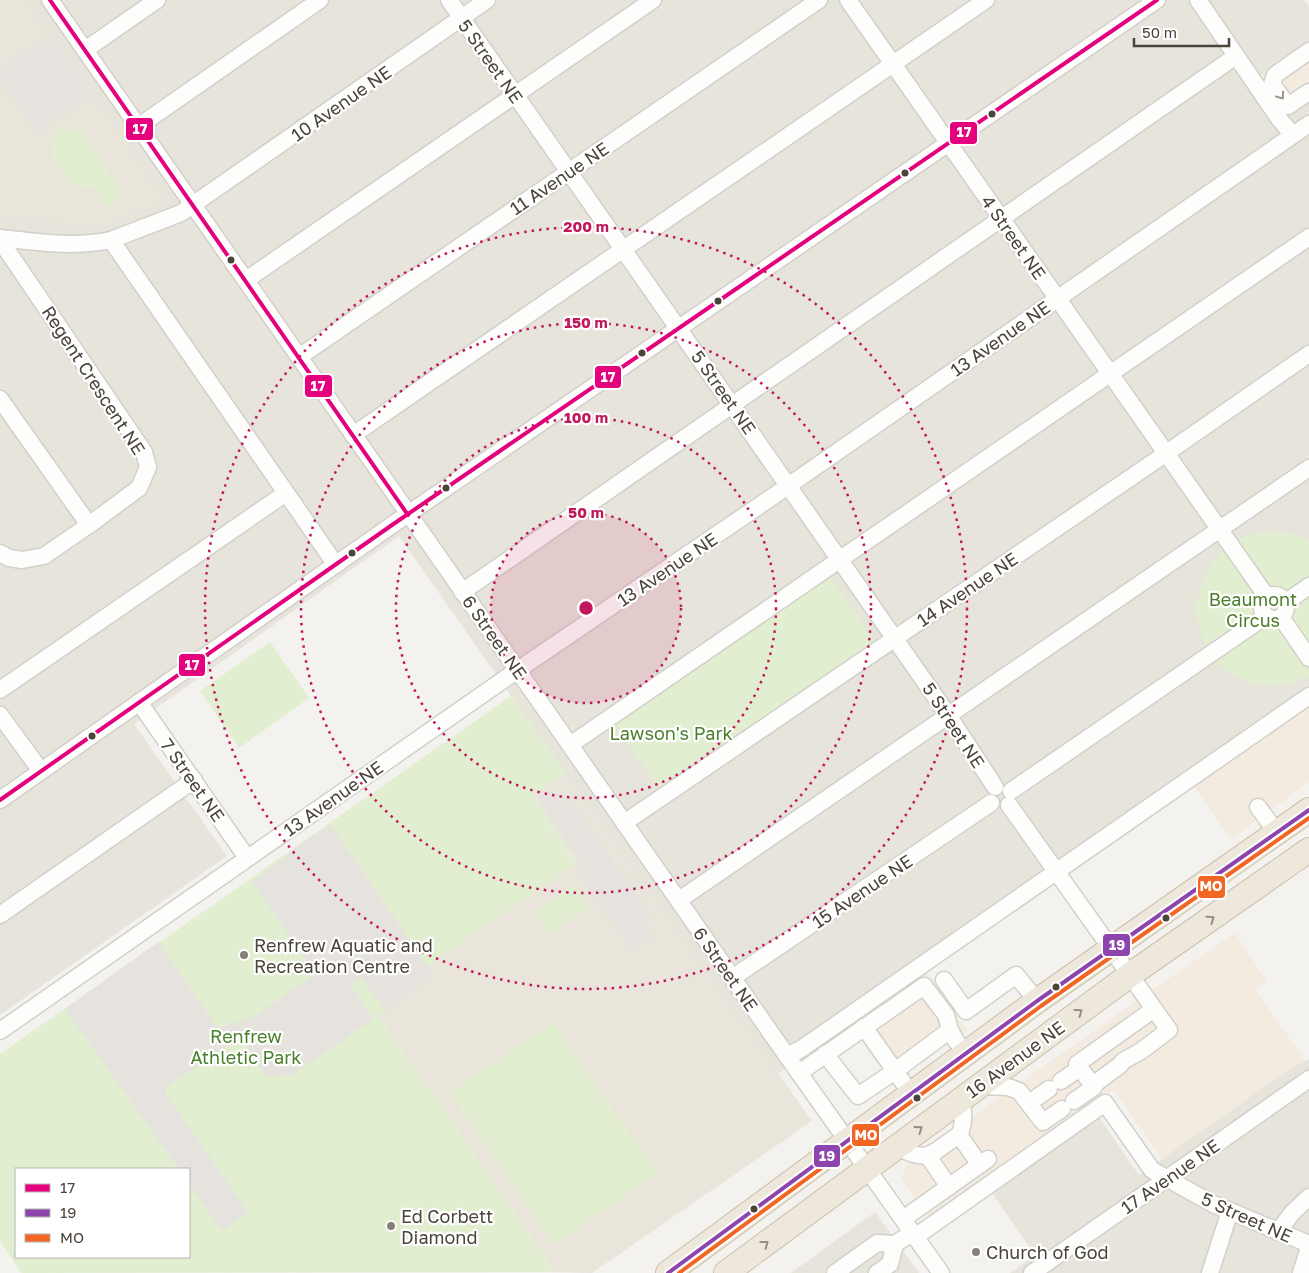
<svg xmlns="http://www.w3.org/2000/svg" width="1309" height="1273" viewBox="0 0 1309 1273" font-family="'Golos Text',sans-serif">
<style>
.residential{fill:#e7e4dc}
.commercial{fill:#f3ebdf}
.education{fill:#eae5da}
.green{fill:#e1eecf;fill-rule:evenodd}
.parking{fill:#e6e3df}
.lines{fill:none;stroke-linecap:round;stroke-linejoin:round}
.minor-casing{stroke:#d2d0cb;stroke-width:19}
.highway-casing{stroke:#ccbfa9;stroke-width:26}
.minor{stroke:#fdfdfc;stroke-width:16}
.highway{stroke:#ede8db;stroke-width:24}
.bus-1-casing{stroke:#fff;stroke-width:8}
.bus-2-casing{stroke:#fff;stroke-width:8}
.bus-3-casing{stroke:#fff;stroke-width:8}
.bus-1{stroke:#e5007d;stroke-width:4}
.bus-2{stroke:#8e44ad;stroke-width:4}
.bus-3{stroke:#f26522;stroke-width:4}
.oneway{stroke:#9b9791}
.oneway2{stroke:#948e82}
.ring{fill:none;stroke:#c2185b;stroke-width:2.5;stroke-dasharray:2.5 5}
.bus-dot{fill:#4b4439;stroke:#fff;stroke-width:2}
.poi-dot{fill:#868178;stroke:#fff;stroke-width:2}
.labels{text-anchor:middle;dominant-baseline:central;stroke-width:4.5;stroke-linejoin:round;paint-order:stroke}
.street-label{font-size:18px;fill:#4b4439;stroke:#fff}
.park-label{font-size:18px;fill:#4a7f2a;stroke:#fff}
.poi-label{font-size:18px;fill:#4b4439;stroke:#fff;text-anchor:start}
.centre{fill:#c2185b;stroke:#fff;stroke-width:2.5}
.ring-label{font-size:15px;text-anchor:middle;font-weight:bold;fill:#c2185b;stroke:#fff;stroke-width:4.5;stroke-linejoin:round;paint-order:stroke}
.line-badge{stroke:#fff;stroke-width:2}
.badge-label{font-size:14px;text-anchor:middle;font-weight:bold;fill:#fff}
</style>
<rect width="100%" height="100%" fill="#f4f2ee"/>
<g class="residential">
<path d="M0,0H1304L1309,6V43L1257,78L1309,99V703L778,1074L565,773L399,536L134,724L227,856L0,1015Z"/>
<path d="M1309,1059V1273H1010L1035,1255L989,1189L1097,1114L1139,1175L1295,1065Z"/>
<path d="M875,1212L919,1273H791Z"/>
</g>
<g class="commercial">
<path d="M1309,43V99L1285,116L1256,78Z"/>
<path d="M1309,703V782L1231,839L1192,783Z"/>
<path d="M1235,933L1267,982L1255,989L1305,1060L1295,1065L1162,1159L1114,1090L930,1219L901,1178L908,1162L1152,990Z"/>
<path d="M926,970L967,1031L903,1075L861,1015Z"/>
</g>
<g class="education">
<path d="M0,0H26L166,200L103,227L0,217Z"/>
<path d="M565,773L812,1121L592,1273L556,1272L378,1016L433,975L427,966L560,875L576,862L531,794Z"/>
</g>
<g class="green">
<path d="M57,127L82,131L124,195L107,206L95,189L75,186L51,155Z"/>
<path d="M1265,532L1290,533L1309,541V677C1298,683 1285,685 1272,685C1191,686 1169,578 1240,539C1247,535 1257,534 1265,532Z"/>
<path d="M830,576L875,641L874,642L660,789L614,724Z"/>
<path d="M270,642L309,698L239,748L200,691Z"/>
<path d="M511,696L565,773L532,795L576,863L560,875L427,966L434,975L378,1016L556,1272L21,1273L0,1240V1054ZM16,1169H189V1257H16Z"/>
<path d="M573,885L589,906L550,934L534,913Z"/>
<path d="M553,1022L657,1174L553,1245L450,1093Z"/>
</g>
<g class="parking">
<path d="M51,36L93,95L37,132L0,80V70Z"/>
<path d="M551,790L560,803L568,797L651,916L643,922L652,935L632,949L576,870L583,864L538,798Z"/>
<path d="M330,824L434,975L385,1011L361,977L350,984L373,1019L292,1075L266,1077L244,1043L223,1048L166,1088L165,1093L248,1212L222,1231L189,1184V1169H179L65,1009L158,942L218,1028L253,1017L316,974L252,881L287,857L286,855Z"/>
</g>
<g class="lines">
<defs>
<g id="minor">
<path d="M50,0L787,1056L941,1273"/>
<path d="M449,0L948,715L995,787"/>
<path d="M848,0L1267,597"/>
<path d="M1198,0L1280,120L1293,135"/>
<path d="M85,50L157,0"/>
<path d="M1309,51L1275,75L1272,84L1288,106L1309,92"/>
<path d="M139,126L320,0"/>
<path d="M0,238C37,242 74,248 111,240L181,213L487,0"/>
<path d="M0,240L144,452L148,467L139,488L89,525L44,556L22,560L9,558L0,553"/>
<path d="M111,240L336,565"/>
<path d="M246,280L653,0"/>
<path d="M299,357L819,0"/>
<path d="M0,399L89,525"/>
<path d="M353,435L986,0"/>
<path d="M462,592L1236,56"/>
<circle cx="1274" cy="607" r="12"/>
<path d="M1285,603L1309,586"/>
<path d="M1281,617L1309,658"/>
<path d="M0,690L286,493"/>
<path d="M139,702L247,858"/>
<path d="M0,715L41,771"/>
<path d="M570,745L1309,237"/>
<path d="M1011,791L1266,616"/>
<path d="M0,800L392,525L1157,0"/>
<path d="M1009,805L1169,1030L1141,1051L1123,1061L1120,1065L1093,1085"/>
<path d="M1258,807L1277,833"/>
<path d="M624,823L1155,461L1309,354"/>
<path d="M679,900L1309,468"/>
<path d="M0,915L194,780"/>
<path d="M732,978L991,803"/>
<path d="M944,980L966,1011L1016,975L1037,1001"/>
<path d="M0,1031L506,678L775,495L1309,124"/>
<path d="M825,1054L858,1096L895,1071L864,1027"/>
<path d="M787,1056L801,1049L1309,696"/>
<path d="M799,1073L924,986L946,1015L950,1030"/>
<path d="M1061,1081L1080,1068"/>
<path d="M978,1086L1008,1087L1019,1091L1043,1122L1062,1109"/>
<path d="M912,1095L895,1071L950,1030L956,1041L966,1053"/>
<path d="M1074,1101L1094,1087L1077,1064L1154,1009"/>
<path d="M1029,1103L1049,1089"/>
<path d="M959,1135L980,1165"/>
<path d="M896,1147C932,1164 929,1154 959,1135C965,1125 963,1109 962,1098"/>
<path d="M928,1156L949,1187"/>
<path d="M903,1219L988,1159"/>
<path d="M1278,1232L1292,1213L1309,1197"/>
<path d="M915,1237L1105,1103L1152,1170L1213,1204L1309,1244"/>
<path d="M835,1273L877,1243L895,1244L912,1233"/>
<path d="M877,1273L890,1264L895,1244"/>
<path d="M1032,1273L1309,1079"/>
<path d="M1210,1273L1230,1211"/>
<path d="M1301,1273L1309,1248"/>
</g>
<g id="highway">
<path d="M668,1273L1037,1001L1309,810"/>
<path d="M726,1273L1130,975L1309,850"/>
</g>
</defs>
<use href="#minor" class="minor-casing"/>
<use href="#highway" class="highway-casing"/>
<use href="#minor" class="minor"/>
<use href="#highway" class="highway"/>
<defs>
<g id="bus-1">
<path d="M50,0L408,515"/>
<path d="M0,800L392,525L1157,0"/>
</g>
<path id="bus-2" d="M668,1273L1037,1001L1309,810"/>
<path id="bus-3" d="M679,1273L1041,1006L1309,818"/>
</defs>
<use href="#bus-1" class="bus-1-casing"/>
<use href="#bus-2" class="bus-2-casing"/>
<use href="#bus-3" class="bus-3-casing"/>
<use href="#bus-1" class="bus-1"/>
<use href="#bus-2" class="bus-2"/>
<use href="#bus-3" class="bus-3"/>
</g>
<defs><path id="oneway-chevron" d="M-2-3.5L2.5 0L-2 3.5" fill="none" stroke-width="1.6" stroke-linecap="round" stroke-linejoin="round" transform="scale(1.25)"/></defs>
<use class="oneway" href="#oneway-chevron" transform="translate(1281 96) rotate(54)"/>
<g class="oneway2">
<use href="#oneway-chevron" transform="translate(1211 919) rotate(-35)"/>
<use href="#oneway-chevron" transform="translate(1079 1012) rotate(-36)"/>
<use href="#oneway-chevron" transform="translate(919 1129) rotate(-36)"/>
<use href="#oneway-chevron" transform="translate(765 1244) rotate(-37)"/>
</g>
<circle cx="586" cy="608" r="95" fill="#c2185b" fill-opacity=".12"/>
<g class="ring">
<circle cx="586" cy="608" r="95"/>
<circle cx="586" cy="608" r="190"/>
<circle cx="586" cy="608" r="285"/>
<circle cx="586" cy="608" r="381"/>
</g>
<g class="bus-dot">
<circle cx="992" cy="114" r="4.5"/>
<circle cx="905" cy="173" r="4.5"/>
<circle cx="231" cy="260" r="4.5"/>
<circle cx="718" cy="301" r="4.5"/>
<circle cx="642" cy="353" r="4.5"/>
<circle cx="446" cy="488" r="4.5"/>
<circle cx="352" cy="553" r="4.5"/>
<circle cx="92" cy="736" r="4.5"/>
<circle cx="1166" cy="918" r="4.5"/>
<circle cx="1056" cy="987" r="4.5"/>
<circle cx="917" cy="1098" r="4.5"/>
<circle cx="754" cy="1209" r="4.5"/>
</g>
<g class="poi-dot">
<circle cx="244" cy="955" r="5"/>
<circle cx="391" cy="1226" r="5"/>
<circle cx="976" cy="1252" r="5"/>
</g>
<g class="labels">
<g class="street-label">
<text transform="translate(491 61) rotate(55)">5 Street NE</text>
<text transform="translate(341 103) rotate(-35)">10 Avenue NE</text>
<text transform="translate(559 178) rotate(-34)">11 Avenue NE</text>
<text transform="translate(1014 237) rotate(55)">4 Street NE</text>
<text transform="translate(1000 338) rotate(-35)">13 Avenue NE</text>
<text transform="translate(94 380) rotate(57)">Regent Crescent NE</text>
<text transform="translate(724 392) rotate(55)">5 Street NE</text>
<text transform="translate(667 569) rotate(-34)">13 Avenue NE</text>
<text transform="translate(967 589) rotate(-34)">14 Avenue NE</text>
<text transform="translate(495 637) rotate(55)">6 Street NE</text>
<text transform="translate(954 725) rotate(57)">5 Street NE</text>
<text transform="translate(193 780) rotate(55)">7 Street NE</text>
<text transform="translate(333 798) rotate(-35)">13 Avenue NE</text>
<text transform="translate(862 891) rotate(-34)">15 Avenue NE</text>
<text transform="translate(726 969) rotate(55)">6 Street NE</text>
<text transform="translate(1015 1059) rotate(-36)">16 Avenue NE</text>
<text transform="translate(1170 1176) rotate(-35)">17 Avenue NE</text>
<text transform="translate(1247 1217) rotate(24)">5 Street NE</text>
</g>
<g class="park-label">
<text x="1253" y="599">Beaumont<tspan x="1253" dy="21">Circus</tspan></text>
<text x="671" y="733">Lawson's Park</text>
<text x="246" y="1036">Renfrew<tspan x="246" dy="21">Athletic Park</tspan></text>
</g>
<g class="poi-label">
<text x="254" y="945">Renfrew Aquatic and<tspan x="254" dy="21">Recreation Centre</tspan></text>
<text x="401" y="1216">Ed Corbett<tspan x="401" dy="21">Diamond</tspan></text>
<text x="986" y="1252">Church of God</text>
</g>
</g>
<circle cx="586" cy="608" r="8" class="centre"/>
<g class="ring-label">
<text x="586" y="232">200 m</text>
<text x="586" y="328">150 m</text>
<text x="586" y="423">100 m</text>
<text x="586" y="518">50 m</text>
</g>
<g class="line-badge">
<rect x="125" y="117" width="29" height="24" rx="5" fill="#e5007d"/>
<rect x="949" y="121" width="29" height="24" rx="5" fill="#e5007d"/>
<rect x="594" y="365" width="28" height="24" rx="5" fill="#e5007d"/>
<rect x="304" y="374" width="29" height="24" rx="5" fill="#e5007d"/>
<rect x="178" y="653" width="28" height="24" rx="5" fill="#e5007d"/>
<rect x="1197" y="875" width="29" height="24" rx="5" fill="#f26522"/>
<rect x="1102" y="933" width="29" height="24" rx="5" fill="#8e44ad"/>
<rect x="851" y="1123" width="29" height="24" rx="5" fill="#f26522"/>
<rect x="813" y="1144" width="28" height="24" rx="5" fill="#8e44ad"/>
</g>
<g class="badge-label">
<text x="140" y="134">17</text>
<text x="964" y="137">17</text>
<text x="608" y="382">17</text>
<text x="318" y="391">17</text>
<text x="192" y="670">17</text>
<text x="1211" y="891">MO</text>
<text x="1117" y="950">19</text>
<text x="866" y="1140">MO</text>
<text x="827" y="1161">19</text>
</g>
<rect x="15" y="1168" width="175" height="90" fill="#ffffff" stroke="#b7b4b0"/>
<rect x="25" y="1184" width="25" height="8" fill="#e5007d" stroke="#b7b4b0"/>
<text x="60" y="1193" font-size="15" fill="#4b4439">17</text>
<rect x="25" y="1209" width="25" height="8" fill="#8e44ad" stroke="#b7b4b0"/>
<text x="60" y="1218" font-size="15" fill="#4b4439">19</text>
<rect x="25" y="1234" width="25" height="8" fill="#f26522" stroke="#b7b4b0"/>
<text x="60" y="1243" font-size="15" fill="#4b4439">MO</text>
<path d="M1134 38v8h95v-8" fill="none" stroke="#4b4439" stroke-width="2.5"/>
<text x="1142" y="38" font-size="15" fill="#4b4439" stroke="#ffffff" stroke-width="4" paint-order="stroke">50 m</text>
</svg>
